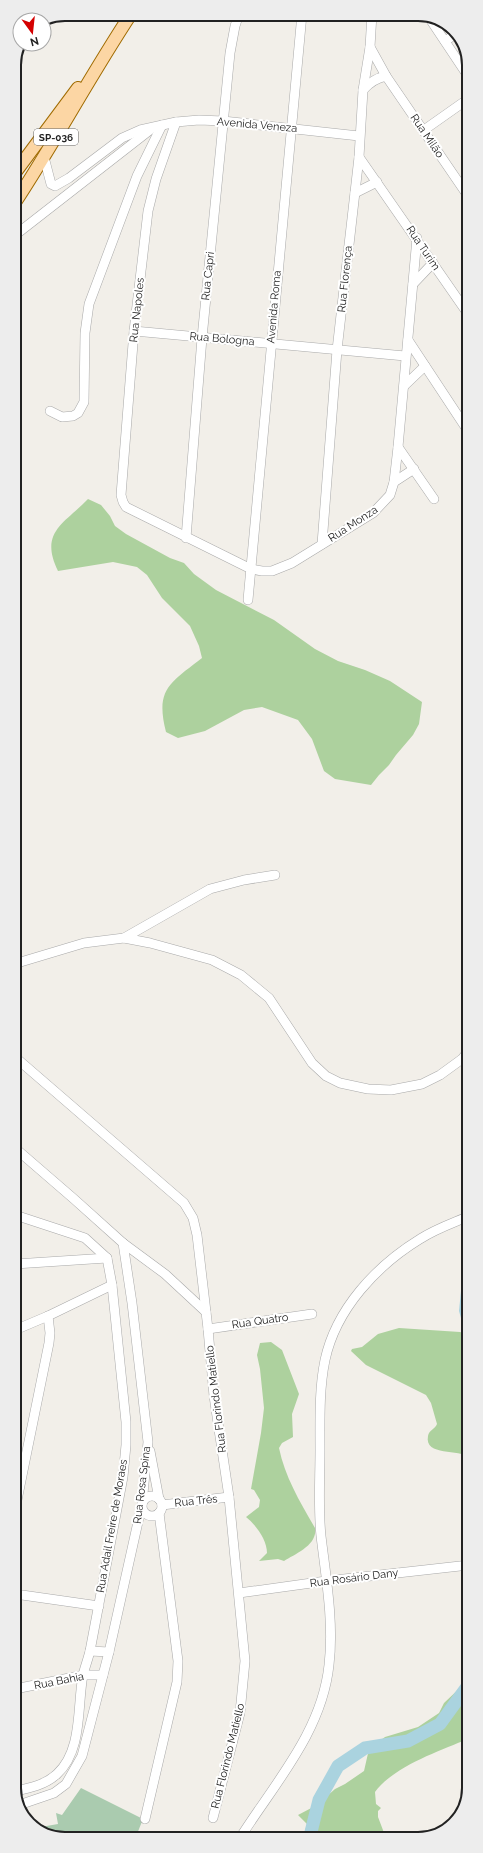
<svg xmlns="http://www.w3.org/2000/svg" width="483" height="1853" viewBox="0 0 483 1853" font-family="Raleway,sans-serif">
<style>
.forest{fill:#add19e}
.cemetery{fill:#aacbaf}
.water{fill:#aad3df}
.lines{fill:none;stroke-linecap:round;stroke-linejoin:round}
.river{stroke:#aad3df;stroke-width:13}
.minor-casing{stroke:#a9a9a9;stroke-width:10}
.major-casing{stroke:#a06b00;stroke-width:14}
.minor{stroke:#fff;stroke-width:9}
.major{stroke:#fcd6a4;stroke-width:12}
.labels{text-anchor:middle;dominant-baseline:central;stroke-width:4;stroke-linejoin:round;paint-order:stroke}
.shield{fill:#fff;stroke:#646464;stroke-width:1}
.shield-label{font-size:10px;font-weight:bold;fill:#222}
.street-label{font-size:11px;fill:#222;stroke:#fff}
.rim{fill:none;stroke:#222;stroke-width:2}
</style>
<rect width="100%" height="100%" fill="#f2efe9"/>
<g class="forest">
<path d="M88,499L101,505L110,516L115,526L126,534L170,558L184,563L194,574L216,590L274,620L315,649L338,661L365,670L390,681L422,702L419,724L413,735L396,755L389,765L379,775L371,785L335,779L324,771L312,739L298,720L262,707L244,710L205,731L178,738L166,732C155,689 170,683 202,658L199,646L190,626L162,598L147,575L137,567L113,562L58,571C39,532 64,524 88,499Z"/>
<path d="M399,1328L460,1332L469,1335V1458C460,1448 424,1457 428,1436C429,1430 435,1429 437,1424L431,1403L426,1395L366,1365L351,1351L352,1349L362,1347L378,1334Z"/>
<path d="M271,1342L282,1350L299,1394L292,1414L293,1437L282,1443L279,1448C285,1477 300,1502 315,1528C318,1545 295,1554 284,1561L278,1559L259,1561L267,1553C267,1540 256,1525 246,1517L259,1507L260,1500L254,1490L251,1489L261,1433L264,1408L260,1369L257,1355L260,1343Z"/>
<path d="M469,1669V1732L465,1734L468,1739C439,1751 393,1767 375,1792L376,1804L381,1808L378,1811V1817L386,1838H303L307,1824L298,1815L317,1805L335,1789L345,1784L364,1771L369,1749L385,1737L418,1727L439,1713L444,1703L463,1685Z"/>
</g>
<path class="cemetery" d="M81,1788L143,1819L135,1839H62L35,1828L58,1824L56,1813L62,1815Z"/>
<path class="water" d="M469,1237V1321L461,1318L459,1311L466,1241Z"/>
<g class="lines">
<path class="river" d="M314,1838L311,1832L319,1800L338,1766L365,1748L408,1741L440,1724L469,1684"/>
<defs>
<g id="minor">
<path d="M428,16L468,76"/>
<path d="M445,41L456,34"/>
<path d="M370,47L386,76L468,196"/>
<path d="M363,90C370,82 376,78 386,76"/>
<path d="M176,122L156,179L148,211L134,331L121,495L123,502L126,507L251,569L262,571H272L292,563L373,513L390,495L394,482L398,447L417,238"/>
<path d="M424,130L468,99"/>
<path d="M44,157L51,184L55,186L69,178L122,138L140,130L176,122L199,120L223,121L359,136"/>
<path d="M359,157L468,314"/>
<path d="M355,193L377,182"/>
<path d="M14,236L150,130"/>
<path d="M413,284L433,263"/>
<path d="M134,331L405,356"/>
<path d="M408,340L468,431"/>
<path d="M404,386L425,366"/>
<path d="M50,411L62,417L73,416L78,413L84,402L85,333L89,304L137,176L162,125"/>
<path d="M398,447L434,499"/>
<path d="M394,482L414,469"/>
<path d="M186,538L202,338L230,53L235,26L239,14"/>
<path d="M322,544L337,350L359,157L363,90L370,47L372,14"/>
<path d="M248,600L302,14"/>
<path d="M124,938L210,889L244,880L275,875"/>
<path d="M14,964L84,943L124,938L150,943L212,960L241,975L269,998L312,1063L326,1076L340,1083L368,1089L391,1090L422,1084L440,1075L462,1059L469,1050"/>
<path d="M15,1057L184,1203L193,1218L197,1235L208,1329L214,1396L229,1497L245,1661L240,1713L213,1818"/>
<path d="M15,1148L74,1199L123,1243L132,1303L148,1442L142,1504L109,1652L82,1756L66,1784L54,1793L19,1805"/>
<path d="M15,1215L85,1238L107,1258L112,1285L126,1422V1445L123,1477L90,1651C88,1659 85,1667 83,1675C77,1706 83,1750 57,1774C45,1785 30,1788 15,1791"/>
<path d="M123,1243L165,1274L206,1312"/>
<path d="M15,1264L107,1258"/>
<path d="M208,1329L312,1314"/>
<path d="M15,1330L48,1316L112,1285"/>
<path d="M150,1451L159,1499"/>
<circle cx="152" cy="1506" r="10"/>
<path d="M162,1505L229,1497"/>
<path d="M15,1510L49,1343L50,1333L48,1316"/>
<path d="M239,1593L326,1581L469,1565"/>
<path d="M15,1594L99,1606"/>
<path d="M90,1651L109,1652"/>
<path d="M15,1689L84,1675H103"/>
<path d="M145,1819L177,1682L178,1661L159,1513"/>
<path d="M240,1838C274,1784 322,1732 329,1665C334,1623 326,1578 321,1536C318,1507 320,1479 320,1450C320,1420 319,1389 325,1360C336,1309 376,1266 420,1239C435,1229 453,1223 469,1216"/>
</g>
<g id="major">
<path d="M14,174L78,88"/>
<path d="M14,204C55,142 90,76 131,14"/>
</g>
</defs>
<use href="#minor" class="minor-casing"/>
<use href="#major" class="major-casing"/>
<use href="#minor" class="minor"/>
<use href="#major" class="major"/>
</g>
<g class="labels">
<rect class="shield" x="34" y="129" width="44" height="16" rx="3"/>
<g class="shield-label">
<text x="56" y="137">SP-036</text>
</g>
<g class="street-label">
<text transform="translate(257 125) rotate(5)">Avenida Veneza</text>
<text transform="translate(427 136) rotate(56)">Rua Milão</text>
<text transform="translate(423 248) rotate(56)">Rua Turim</text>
<text transform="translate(208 276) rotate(-84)">Rua Capri</text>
<text transform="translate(345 279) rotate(-84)">Rua Florença</text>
<text transform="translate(274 307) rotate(-85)">Avenida Roma</text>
<text transform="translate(137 310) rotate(-84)">Rua Napoles</text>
<text transform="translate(222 339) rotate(5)">Rua Bologna</text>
<text transform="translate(353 524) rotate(-33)">Rua Monza</text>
<text transform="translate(260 1321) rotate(-8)">Rua Quatro</text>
<text transform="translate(216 1399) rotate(-97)">Rua Florindo Matiello</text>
<text transform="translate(142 1485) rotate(-83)">Rua Rosa Spina</text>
<text transform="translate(196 1501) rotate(-6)">Rua Três</text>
<text transform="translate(112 1526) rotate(-80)">Rua Adail Freire de Moraes</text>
<text transform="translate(354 1578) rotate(-7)">Rua Rosário Dany</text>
<text transform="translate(59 1681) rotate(-11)">Rua Bahia</text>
<text transform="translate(228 1756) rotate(-76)">Rua Florindo Matiello</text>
</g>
</g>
<path d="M0 0H483V1853H0ZM65 21H418A44 44 0 0 1 462 65V1788A44 44 0 0 1 418 1832H65A44 44 0 0 1 21 1788V65A44 44 0 0 1 65 21Z" fill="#ededed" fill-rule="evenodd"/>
<path class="rim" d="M65 21H418A44 44 0 0 1 462 65V1788A44 44 0 0 1 418 1832H65A44 44 0 0 1 21 1788V65A44 44 0 0 1 65 21Z"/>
<g transform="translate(32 32) rotate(165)"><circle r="19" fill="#ffffff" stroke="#a7a7a7"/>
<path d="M0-3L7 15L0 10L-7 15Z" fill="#d40000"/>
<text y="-6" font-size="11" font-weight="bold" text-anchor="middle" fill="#222222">N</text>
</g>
</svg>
